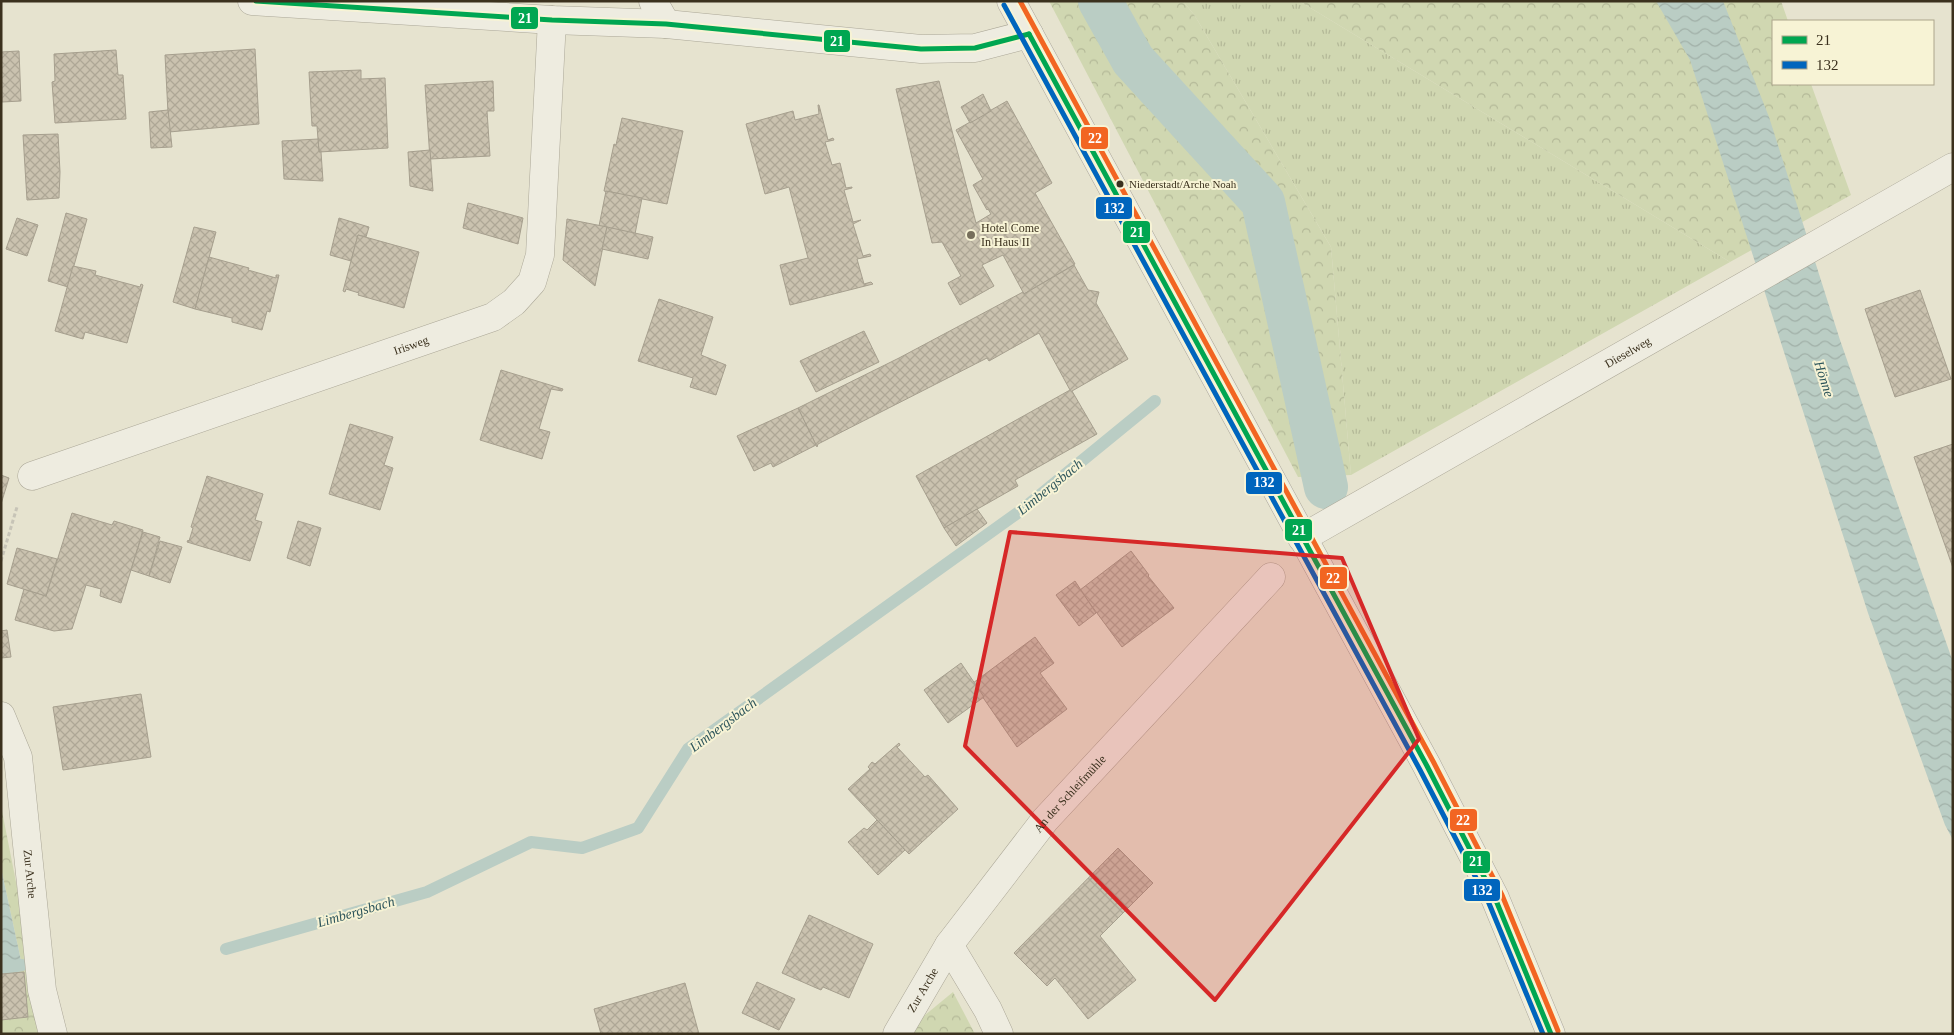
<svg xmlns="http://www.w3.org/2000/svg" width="1954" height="1035" viewBox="0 0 1954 1035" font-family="Georgia,serif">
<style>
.grass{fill:url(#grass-tufts)}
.forest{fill:url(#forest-crowns)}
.water{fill:url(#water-waves)}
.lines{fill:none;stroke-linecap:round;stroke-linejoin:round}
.stream{stroke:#bacdc4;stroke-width:12}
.canal{stroke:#bacdc4;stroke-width:44}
.building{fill:url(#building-cross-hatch);stroke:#a69f8e}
.street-casing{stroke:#aba797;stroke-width:29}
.path{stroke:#c7c4b7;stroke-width:3;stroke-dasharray:4 2.5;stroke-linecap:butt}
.street{stroke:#eeece0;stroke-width:28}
.bus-1-casing{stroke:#f7f3d5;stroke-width:9}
.bus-2-casing{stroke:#f7f3d5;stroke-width:9}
.bus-3-casing{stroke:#f7f3d5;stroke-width:9}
.bus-1{stroke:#00a651;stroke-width:5}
.bus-2{stroke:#0065bd;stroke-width:5}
.bus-3{stroke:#f26522;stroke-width:5}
.marked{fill:#d62828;fill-opacity:0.2;stroke:#d62828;stroke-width:4;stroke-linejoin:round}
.bus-dot{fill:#3b311e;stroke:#f7f3d5;stroke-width:2}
.poi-dot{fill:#776f5c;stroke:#f7f3d5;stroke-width:2}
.labels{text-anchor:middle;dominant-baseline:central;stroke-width:4;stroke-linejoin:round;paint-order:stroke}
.bus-label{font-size:11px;fill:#3b311e;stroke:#f7f3d5;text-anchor:start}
.poi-label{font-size:12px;fill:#3b311e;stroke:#f7f3d5;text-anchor:start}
.street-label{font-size:12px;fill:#3b311e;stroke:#f7f3d5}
.water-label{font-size:14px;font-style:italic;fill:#2d555b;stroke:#f7f3d5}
.line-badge{stroke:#f7f3d5;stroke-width:2}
.badge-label{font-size:14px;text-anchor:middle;font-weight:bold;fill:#fff}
</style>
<defs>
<pattern id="grass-tufts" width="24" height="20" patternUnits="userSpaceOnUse" patternTransform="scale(1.25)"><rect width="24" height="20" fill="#d0d7b1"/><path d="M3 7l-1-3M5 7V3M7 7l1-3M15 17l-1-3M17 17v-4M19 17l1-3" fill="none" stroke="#b4b998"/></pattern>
<pattern id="forest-crowns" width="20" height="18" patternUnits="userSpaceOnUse" patternTransform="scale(1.25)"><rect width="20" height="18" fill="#d0d7b1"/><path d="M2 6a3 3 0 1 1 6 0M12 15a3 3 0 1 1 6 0" fill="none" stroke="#b4b998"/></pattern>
<pattern id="water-waves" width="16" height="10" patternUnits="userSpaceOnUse" patternTransform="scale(1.25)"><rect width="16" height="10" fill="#bacdc4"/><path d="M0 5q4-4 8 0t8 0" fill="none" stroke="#a1b0a8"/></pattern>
<pattern id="building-cross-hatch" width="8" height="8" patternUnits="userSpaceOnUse" patternTransform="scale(1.25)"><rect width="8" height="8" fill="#cac2af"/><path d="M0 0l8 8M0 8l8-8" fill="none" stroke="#aea796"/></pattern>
</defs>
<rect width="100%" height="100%" fill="#e6e3cf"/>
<path class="grass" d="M1183,1H1299L1730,262L1351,475L1331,247L1195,16Z"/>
<g class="forest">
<path d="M1049,1H1183L1195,16L1331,247L1351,475L1298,477Z"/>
<path d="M1299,1H1781L1788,21H1773V84H1811L1851,195L1730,262Z"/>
<path d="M1,806L46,1034H1V969L22,965L1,868Z"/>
<path d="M953,992L975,1034H902Z"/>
</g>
<g class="water">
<path d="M1656,1H1723L1769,117L1840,340L1953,662V840L1945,825L1868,613L1690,60Z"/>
<path d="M1,868L22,965L1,969Z"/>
</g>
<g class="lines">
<g class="stream">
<path d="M226,949L427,892L531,842L582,848L638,828L688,749L1023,509L1155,401"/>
<path d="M1,969L22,965"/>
</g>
<path class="canal" d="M1100,1L1133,60L1263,202L1326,487"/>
</g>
<g class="building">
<path d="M255,49L259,124L169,132L165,55Z"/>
<path d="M116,50L118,75H123L126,119L55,123L52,82L55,81L54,54Z"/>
<path d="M19,51L21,101L2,102L1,52Z"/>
<path d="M361,70V79L385,78L388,148L319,152L317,126H312L309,72Z"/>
<path d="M493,81L494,111H487L490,156L430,159L425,85Z"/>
<path d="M939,81L976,223L991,214L988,209L987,210L973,185L983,179L956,130L1007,101L1052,183L1035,193L1075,264L1024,294L1003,255L982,265L994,286L960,305L948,283L961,276L942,242L932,243L896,89Z"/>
<path d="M983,94L991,111L970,123L961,107Z"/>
<path d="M818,105H819L828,140L833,138L834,140L825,142L832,165L840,163L846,188L852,187V188L844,190L853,222L861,220L853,224L863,256L870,254L871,256L857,259L864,284L871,282L873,284L790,305L780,265L808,258L789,187L765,194L746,124L793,111L795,120L819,114Z"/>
<path d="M168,110L172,147L151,148L149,112Z"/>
<path d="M622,118L683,131L667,204L604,191L614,144L616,145Z"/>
<path d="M58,134L60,172L59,198L27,200L23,135Z"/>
<path d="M318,139L319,152H321L323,181L284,179L282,141Z"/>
<path d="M430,150L433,191L410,186L408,152Z"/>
<path d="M606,191L642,198L635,234L599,226Z"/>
<path d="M468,203L523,218L518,244L463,228Z"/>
<path d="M66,213L87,219L68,287L48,281Z"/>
<path d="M17,218L38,225L27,256L6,249Z"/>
<path d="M339,218L369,227L366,237L358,235L351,261L330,255Z"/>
<path d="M567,219L607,227L595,286L563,260Z"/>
<path d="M194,227L216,232L195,309L173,302Z"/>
<path d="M607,227L653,237L648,259L602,249Z"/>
<path d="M358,235L419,252L404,308L358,295L359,293L346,289L345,292L343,291Z"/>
<path d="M209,257L249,268L248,270L276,278V275H279L270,312L267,311L262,330L232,322V318L195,309Z"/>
<path d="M1074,265L1088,290L1099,292L1096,303L1128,359L1072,391L1097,434L1015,480L1018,486L944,528L916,476L1070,390L1039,333L989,361L987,358L818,444L817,447L798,408L899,358L1023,292L1024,294Z"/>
<path d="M73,266L96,271L95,275L140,287L141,284L143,285L127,343L85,332L83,339L55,331Z"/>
<path d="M1920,290L1951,379L1895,397L1865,309Z"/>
<path d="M659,299L713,317L701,355L726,365L716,395L690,387L693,378L638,361Z"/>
<path d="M864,331L879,362L816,392L800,361Z"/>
<path d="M501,370L563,389L562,391L551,389L539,429L550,432L542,459L480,440Z"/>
<path d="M798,408L816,445L773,467L771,463L754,471L737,436Z"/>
<path d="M350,424L393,437L384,465L393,468L380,510L329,494Z"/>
<path d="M1953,444V568L1914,457Z"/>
<path d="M1,475L9,478L1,504Z"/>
<path d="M207,476L263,494L255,520L262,522L250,561L187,542L188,540L189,541L193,528L191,527Z"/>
<path d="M977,509L987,523L956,546L944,528Z"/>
<path d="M72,513L112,525L114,521L143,530L121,603L100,596L101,589L86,585L72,629L54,631L15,620L24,589L46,596Z"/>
<path d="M298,521L321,528L310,566L287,558Z"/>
<path d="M143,532L160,537L149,576L131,570Z"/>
<path d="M160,541L182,547L170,583L149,576Z"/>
<path d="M17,548L57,559L46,596L7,584Z"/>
<path d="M1131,551L1149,575L1148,576L1174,608L1122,647L1080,590Z"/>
<path d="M1075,581L1096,613L1079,626L1056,595Z"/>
<path d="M7,630L11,657L1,658V631Z"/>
<path d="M1035,637L1054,663L1040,673L1067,709L1017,747L973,683Z"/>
<path d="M961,663L984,697L948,723L924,690Z"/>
<path d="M141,694L151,757L63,770L53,707Z"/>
<path d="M899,743L900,745L897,747L925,777L928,775L958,809L909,854L848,789L870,769L868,767L872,762L875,764Z"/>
<path d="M877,820L905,850L878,875L848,842L864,828L867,830Z"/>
<path d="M1118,848L1153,883L1100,936L1136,980L1088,1019L1055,978L1047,986L1014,953Z"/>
<path d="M809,915L873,944L849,998L823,987L821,990L782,973Z"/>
<path d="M24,972L28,1017L1,1020V974Z"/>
<path d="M757,982L795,999L779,1030L742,1013Z"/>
<path d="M685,983L699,1034H601L594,1009Z"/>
</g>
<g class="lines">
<defs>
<g id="street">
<path d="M252,1L552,20L666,24L921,49L975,48L1029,34"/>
<path d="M653,1L666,24"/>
<path d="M1011,1L1427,766L1495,898L1551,1034"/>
<path id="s1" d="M32,476L493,317L514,302L532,282L540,255L552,20"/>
<path id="s2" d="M1302,538L1953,167"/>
<path id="s3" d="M1,716L18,757L42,990L53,1034"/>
<path id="s4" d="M897,1034L949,945"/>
<path id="s5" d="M999,1034L988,1010L949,945L1045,820L1271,577"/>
</g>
</defs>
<use href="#street" class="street-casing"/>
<path class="path" d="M1,561L17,507"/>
<use href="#street" class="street"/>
<defs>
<g id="bus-1">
<path d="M256,1L552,20L666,24L921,49L975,48L1029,34"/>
<path d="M1029,34L1427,766L1495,898L1551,1034"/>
</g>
<path id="bus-2" d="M1004,5L1420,770L1488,901L1543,1034"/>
<path id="bus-3" d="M1020,1L1434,763L1502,895L1558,1031"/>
</defs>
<use href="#bus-1" class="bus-1-casing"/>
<use href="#bus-2" class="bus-2-casing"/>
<use href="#bus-3" class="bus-3-casing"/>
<use href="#bus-1" class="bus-1"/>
<use href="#bus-2" class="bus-2"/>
<use href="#bus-3" class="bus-3"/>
</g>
<path class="marked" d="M1010,532L1342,558L1419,739L1215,1000L965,746Z"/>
<circle class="bus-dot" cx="1120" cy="184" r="4.5"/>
<circle class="poi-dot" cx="971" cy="235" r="5"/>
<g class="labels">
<g class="bus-label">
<text x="1129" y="184">Niederstadt/Arche Noah</text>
</g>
<g class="poi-label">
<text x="981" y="228">Hotel Come<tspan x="981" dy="14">In Haus II</tspan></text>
</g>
<g class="street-label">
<text stroke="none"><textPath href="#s1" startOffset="401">Irisweg</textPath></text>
<text stroke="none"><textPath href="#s2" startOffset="375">Dieselweg</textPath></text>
<text stroke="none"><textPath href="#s5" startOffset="296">An der Schleifmühle</textPath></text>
<text stroke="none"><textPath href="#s3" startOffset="162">Zur Arche</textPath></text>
<text stroke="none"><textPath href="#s4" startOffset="51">Zur Arche</textPath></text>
</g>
<g class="water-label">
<text transform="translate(1824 379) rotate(72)">Hönne</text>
<text transform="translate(1050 487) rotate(-39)">Limbergsbach</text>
<text transform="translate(723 725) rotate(-37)">Limbergsbach</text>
<text transform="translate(356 912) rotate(-16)">Limbergsbach</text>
</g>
</g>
<g class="line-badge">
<rect x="510" y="6" width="29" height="24" rx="5" fill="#00a651"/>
<rect x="823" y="29" width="28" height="24" rx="5" fill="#00a651"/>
<rect x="1080" y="126" width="29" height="24" rx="5" fill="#f26522"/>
<rect x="1095" y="196" width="38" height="24" rx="5" fill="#0065bd"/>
<rect x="1122" y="220" width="29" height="24" rx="5" fill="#00a651"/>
<rect x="1245" y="471" width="38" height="24" rx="5" fill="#0065bd"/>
<rect x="1284" y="518" width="29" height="24" rx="5" fill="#00a651"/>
<rect x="1319" y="566" width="29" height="24" rx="5" fill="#f26522"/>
<rect x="1449" y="808" width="29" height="24" rx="5" fill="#f26522"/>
<rect x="1462" y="850" width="29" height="24" rx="5" fill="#00a651"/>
<rect x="1463" y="878" width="38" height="24" rx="5" fill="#0065bd"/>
</g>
<g class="badge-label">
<text x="525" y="23">21</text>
<text x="837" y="46">21</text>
<text x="1095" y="143">22</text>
<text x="1114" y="213">132</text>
<text x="1137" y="237">21</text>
<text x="1264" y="487">132</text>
<text x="1299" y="535">21</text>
<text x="1333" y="583">22</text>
<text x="1463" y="825">22</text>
<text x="1476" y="866">21</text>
<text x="1482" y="895">132</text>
</g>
<rect width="1954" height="1035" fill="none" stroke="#3b311e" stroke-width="5"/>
<rect x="1772" y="20" width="162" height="65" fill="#f7f3d5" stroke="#aca58c"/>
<rect x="1782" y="36" width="25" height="8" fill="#00a651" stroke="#aca58c"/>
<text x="1816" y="45" font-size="15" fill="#3b311e">21</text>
<rect x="1782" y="61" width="25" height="8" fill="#0065bd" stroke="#aca58c"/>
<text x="1816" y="70" font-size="15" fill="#3b311e">132</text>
</svg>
